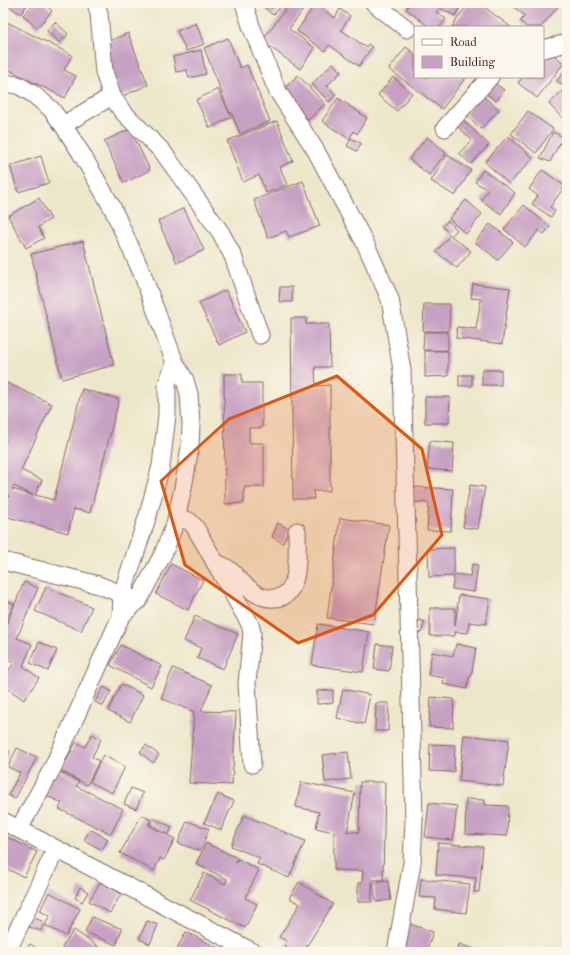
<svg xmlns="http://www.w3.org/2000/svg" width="570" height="955" viewBox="0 0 570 955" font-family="'IM FELL French Canon',serif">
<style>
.building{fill:#c7a1c3;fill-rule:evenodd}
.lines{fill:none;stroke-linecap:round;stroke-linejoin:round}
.minor-casing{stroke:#836563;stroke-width:19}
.minor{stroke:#fff;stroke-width:17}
.marked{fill:#e0560e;fill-opacity:0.2;stroke:#e0560e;stroke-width:3;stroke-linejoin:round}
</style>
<rect width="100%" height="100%" fill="#fbf7ec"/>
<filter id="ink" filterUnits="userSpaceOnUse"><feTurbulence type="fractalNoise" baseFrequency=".025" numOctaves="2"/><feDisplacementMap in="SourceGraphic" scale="8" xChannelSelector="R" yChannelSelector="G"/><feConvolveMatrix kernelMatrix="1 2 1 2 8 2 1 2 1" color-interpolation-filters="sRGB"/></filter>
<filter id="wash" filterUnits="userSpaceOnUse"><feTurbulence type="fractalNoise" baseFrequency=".012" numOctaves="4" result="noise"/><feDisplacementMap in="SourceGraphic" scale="16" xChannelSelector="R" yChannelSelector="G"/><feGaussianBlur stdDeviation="0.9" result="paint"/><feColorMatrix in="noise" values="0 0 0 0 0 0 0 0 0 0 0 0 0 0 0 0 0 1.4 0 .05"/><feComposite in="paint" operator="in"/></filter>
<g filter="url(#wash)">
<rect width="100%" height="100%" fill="#ede7ca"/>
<g id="blocks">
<g class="building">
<path d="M4,3H28L21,14Z"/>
<path d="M35,3H44L52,11L37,28L23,15Z"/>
<path d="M261,3H284L273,15L260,4Z"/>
<path d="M290,3H308L289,29L315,48L300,69L262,41Z"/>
<path d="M410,3H462L455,16L440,8L436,12L446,19L440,27H429L406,9Z"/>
<path d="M469,3H479L511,27H454L452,26Z"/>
<path d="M509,3H559L560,4L541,27H527L520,21L525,16Z"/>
<path d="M315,4L335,18L340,9L350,16L341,30L366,47L368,44L372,47L359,66L329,45L325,51L297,31Z"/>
<path d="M3,20L72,55L64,70L76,76L65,98L3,67Z"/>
<path d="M55,22L68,34L60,43L47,31Z"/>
<path d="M196,23L204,44L186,51L177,31Z"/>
<path d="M128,33L148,85L120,97L100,45Z"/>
<path d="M228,38L240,68L247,65L270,121L240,134L231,112L230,113L204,48Z"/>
<path d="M406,47L415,54V77H466L442,109L389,69Z"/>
<path d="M543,47L564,63L537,98L518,83L523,77H543Z"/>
<path d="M201,50L206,74L189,78L187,70L176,72L173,57Z"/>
<path d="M333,63L341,72L327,86L336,95L329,102L312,84Z"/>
<path d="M567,67V88L557,81Z"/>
<path d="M298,75L325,104L308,120L282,91Z"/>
<path d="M393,77L412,93L397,111L378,95Z"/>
<path d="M490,80L504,90L496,101L482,91Z"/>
<path d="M218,89L231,117L210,128L196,100Z"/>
<path d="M562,91L567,97V123L549,104Z"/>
<path d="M482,95L499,110L481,129L465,113Z"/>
<path d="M338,98L367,118L357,134L354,131L349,139L322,121Z"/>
<path d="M528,111L553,129L536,153L511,134Z"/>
<path d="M461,118L489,145L471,164L459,153L472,140L455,124Z"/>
<path d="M277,121L293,161L280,167L287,185L266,193L259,175L243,182L227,141Z"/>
<path d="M130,129L150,170L124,183L104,141Z"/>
<path d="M553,132L563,137L550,162L540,158Z"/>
<path d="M508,136L533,158L509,184L485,162Z"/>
<path d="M427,137L446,153L429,175L409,159Z"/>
<path d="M351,138L361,143L357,151L347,146Z"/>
<path d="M447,155L471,170L455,196L431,181Z"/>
<path d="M41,156L49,183L18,192L10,166Z"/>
<path d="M483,170L515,193L501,214L481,200L488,190L475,182Z"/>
<path d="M542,170L565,186L550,207L555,211L551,217L532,204L538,196L529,189Z"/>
<path d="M303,181L320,226L289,237L286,231L268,238L254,200Z"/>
<path d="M39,198L51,219L38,227L44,238L26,248L8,216Z"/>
<path d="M466,200L482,214L466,234L449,219Z"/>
<path d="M524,205L550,227L544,234L539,230L525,247L504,229Z"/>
<path d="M184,208L204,250L177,263L158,221Z"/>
<path d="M448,221L457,230L451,236L471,251L457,268L436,252L450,235L442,226Z"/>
<path d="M490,224L513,242L498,260L475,242Z"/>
<path d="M83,241L114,365L62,379L31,254Z"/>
<path d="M473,284L510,288L502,344L456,338L457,327L476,329L481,299L471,298Z"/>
<path d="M280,287H292V302H279Z"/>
<path d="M226,290L245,332L219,345L199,303Z"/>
<path d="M424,304H450L449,331H423Z"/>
<path d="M291,318H306V324H329L330,367H315L316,386L330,385V491H313L314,499H293Z"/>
<path d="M424,332H448V350H423Z"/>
<path d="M425,351H448V376L425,377Z"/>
<rect x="482" y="370" width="19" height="15"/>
<path d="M224,374H242V383H262V428H249V443H264V487H244V503L225,504Z"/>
<rect x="459" y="375" width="13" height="11"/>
<path d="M7,383L52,404L21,470L42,480L35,495L54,500L82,389L119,399L90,513L74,509L68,533L4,516L9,496L3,493V445L6,439L3,438V392ZM14,486L33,495L12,489Z"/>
<path d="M425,397H450L449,423H425Z"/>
<path d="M430,441L454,443L452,471L427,469Z"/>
<path d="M470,485L485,487L478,529L463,527Z"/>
<path d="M414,487L453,489L451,531L427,530L429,503L413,502Z"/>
<path d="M340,518L389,525L374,624L327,618Z"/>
<path d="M278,523L289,529L283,543L272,537Z"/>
<path d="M454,548V574L470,576L472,564L478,565L474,592L452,589L454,576L429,577L428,549Z"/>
<path d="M171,564L203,580L188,610L156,594Z"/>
<path d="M24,582L38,588L17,638L32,644L23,666L39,678L24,700L3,685V679L14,663L3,658V633Z"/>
<path d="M46,587L92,607L81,631L35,611Z"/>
<path d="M459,595L490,599L486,624L469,622L468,633L455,632V636H430V608H455V626Z"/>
<path d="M3,599L14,604L3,626Z"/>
<path d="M195,616L238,634L223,669L197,658L201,648L184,641Z"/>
<path d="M419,620L425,622L421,633L416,631Z"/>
<path d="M318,624L369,632L363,672L312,665Z"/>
<path d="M39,642L57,650L48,671L30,663Z"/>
<path d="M377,644L392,646L389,671L374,669Z"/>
<path d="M456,644L476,648L471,677H469L467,689L443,684L444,678L428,675L432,652L453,656Z"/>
<path d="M121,645L162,666L151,687L110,665Z"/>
<path d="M173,668L212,685L201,711L236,712L232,785L189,783L194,712L161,698Z"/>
<path d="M121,684L143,695L130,722L108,711Z"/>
<path d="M103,687L111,691L103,706L95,702Z"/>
<path d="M343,689L370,695L364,724L337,718Z"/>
<path d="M333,690V703L317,704V691Z"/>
<path d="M431,697L454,699L453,728L429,727Z"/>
<path d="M376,703H389L388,731H375Z"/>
<path d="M92,734L101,739L92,757L99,761L87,785L61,771L76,742L85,747Z"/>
<path d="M464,735L509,740L503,786L459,781Z"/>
<path d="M430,744L455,745L454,772L429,771Z"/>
<path d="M146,745L159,755L153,763L140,752Z"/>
<path d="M3,748L9,751L3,766Z"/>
<path d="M17,748L37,757L15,799L8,795L20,773L8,767Z"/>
<path d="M348,752L351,779L325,782L322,755Z"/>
<path d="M103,755L125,767L112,793L90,782Z"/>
<path d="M58,771L79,782L76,786L123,809L111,834L59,809L62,803L37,791Z"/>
<path d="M301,782L355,793L347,832H359L360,782H385L383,880H372V902H358V883H362L363,871L334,870V832L316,828L319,812L296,807Z"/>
<path d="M131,788L143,793L136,809L124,804Z"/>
<path d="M218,794L234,801L221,830L204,823Z"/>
<path d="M466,799L485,800V805L508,806L507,836L465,834Z"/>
<path d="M429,803L457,806L453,840L425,837Z"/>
<path d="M142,815L151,820L148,825L175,839L164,860L160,858L154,871L120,853Z"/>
<path d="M244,815L305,841L289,878L257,864L260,858L231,846Z"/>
<path d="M153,818L172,827L169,834L150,824Z"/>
<path d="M187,821L209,829L200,851L178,843Z"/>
<path d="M90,829L108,839L102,850L84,840Z"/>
<path d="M3,835L37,852L24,877L3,867L6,859L3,858Z"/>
<path d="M206,843L237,858L235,863L238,859L259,870L245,898L257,904L245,928L190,900L204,873L225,884L227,879L196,864Z"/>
<path d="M438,843L483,847L479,892H474L476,878L436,875Z"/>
<path d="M421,879L470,884L466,913L435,909L436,898L419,897Z"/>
<path d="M101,881L121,894L110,913L89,901Z"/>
<path d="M388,881L391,900L376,902L373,883Z"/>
<path d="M299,882L333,904L303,952H293L284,946L287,941L279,937L300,904L289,898Z"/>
<path d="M80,887L88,892L82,902L75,898Z"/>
<path d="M49,892L80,909L66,936L45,925L50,916L40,911Z"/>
<path d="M28,915L44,922L41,931L24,925Z"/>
<path d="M92,917L122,929L116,945L85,932Z"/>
<path d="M398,920L433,932L427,950L433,952H400Z"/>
<path d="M147,921L158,925L150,944L139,939Z"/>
<path d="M74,930L106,952H69L62,947Z"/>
<path d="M186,932L226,952H175Z"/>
<path d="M30,944L39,950L38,952H30L26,949Z"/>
<path d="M459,944L478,950L477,952H457Z"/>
</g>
</g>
</g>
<g filter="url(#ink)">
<use href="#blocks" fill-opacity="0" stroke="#836563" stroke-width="1"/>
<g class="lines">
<defs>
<g id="minor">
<path d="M96,3L99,13L104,72L112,96L122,111L163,152L221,233L233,256L260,335"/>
<path d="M244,3L251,26L277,90L316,151L366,245L390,299L402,370L407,536L414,820L412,863L396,952"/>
<path d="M374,3L407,29"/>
<path d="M543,49L567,43"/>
<path d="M3,83L18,85L33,94L51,109L63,125L81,153L112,207L142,273L175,363L185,380L189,394L191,424L190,447L183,488L175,524L163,554L138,601L121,616"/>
<path d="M63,125L112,96"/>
<path d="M445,128L490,77"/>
<path d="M177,518L189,521L195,527L250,624L252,633L247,683L252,764"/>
<path d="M3,561L99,585L131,598"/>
<path d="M215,563C233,567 237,581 251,590C257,595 266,599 274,598C302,598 297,551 297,531"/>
<path d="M3,821L253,952"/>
<path d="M19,829L53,767L121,616L122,594L148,515L161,466L167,415V384L175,363"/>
<path d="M7,952L56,849"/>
</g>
</defs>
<use href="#minor" class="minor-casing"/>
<use href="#minor" class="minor"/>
</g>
</g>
<path class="marked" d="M337,376L422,449L442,535L373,615L298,643L185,565L161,481L229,419Z"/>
<rect width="570" height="955" fill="none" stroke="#fbf7ec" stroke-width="16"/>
<rect x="414" y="26" width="130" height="52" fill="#fbf7ec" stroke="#b4a19f"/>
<rect x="422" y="39" width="20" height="6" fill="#ffffff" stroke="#b4a19f"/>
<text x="450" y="46" font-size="12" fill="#4a1f2b">Road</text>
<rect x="422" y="56" width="20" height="12" fill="#c7a1c3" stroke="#b4a19f"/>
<text x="450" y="66" font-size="12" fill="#4a1f2b">Building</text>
</svg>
